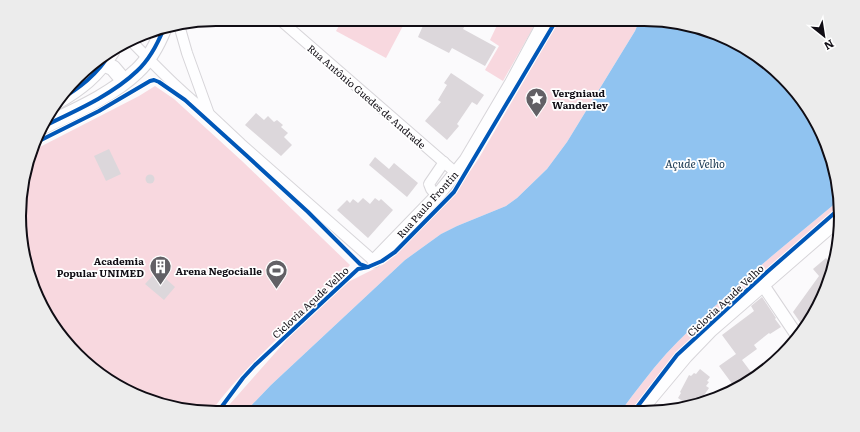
<svg xmlns="http://www.w3.org/2000/svg" width="860" height="432" viewBox="0 0 860 432" font-family="Literata,serif">
<style>
.green{fill:#f8d8df}
.water{fill:#90c3f0}
.building{fill:#dcd7db}
.lines{fill:none;stroke-linecap:round;stroke-linejoin:round}
.minor-casing{stroke:#d7d5d9;stroke-width:12}
.tertiary-casing{stroke:#d7d5d9;stroke-width:14}
.secondary-casing{stroke:#d7d5d9;stroke-width:15}
.primary-casing{stroke:#d7d5d9;stroke-width:17}
.minor{stroke:#fefeff;stroke-width:10}
.tertiary{stroke:#fefeff;stroke-width:12}
.secondary{stroke:#fefeff;stroke-width:13}
.primary{stroke:#fefeff;stroke-width:15}
.cycleway-casing{stroke:#fff;stroke-width:6}
.cycleway{stroke:#0057b8;stroke-width:4}
.labels{text-anchor:middle;dominant-baseline:central;stroke-width:3.5;stroke-linejoin:round;paint-order:stroke}
.poi-label{font-size:10px;font-weight:bold;fill:#100d14;stroke:#fff;text-anchor:end}
.street-label{font-size:10px;fill:#100d14;stroke:#fff}
.water-label{font-size:11px;font-style:italic;fill:#173650;stroke:#fff}
.rim{fill:none;stroke:#100d14;stroke-width:2}
</style>
<rect width="100%" height="100%" fill="#fbfafc"/>
<g class="green">
<path d="M343,19H400L405,22L386,58L336,31Z"/>
<path d="M500,19H538L503,81L485,70L499,46L490,40Z"/>
<path d="M560,19H640L635,31L567,142L547,169L517,198L506,206L457,226L441,234L405,260L271,385L245,412L222,413L298,327L344,284L384,264L389,260L455,193L479,158Z"/>
<path d="M155,86L174,99L242,161L350,265C306,316 250,358 210,413H203L129,393L77,355L39,303L21,241L23,177L34,150L139,96Z"/>
<path d="M837,202L839,213L751,290L639,411H621C635,392 650,372 666,354C719,298 778,251 837,202Z"/>
</g>
<path class="water" d="M640,19H657L731,39L792,86L830,152L837,202C778,251 719,298 666,354C650,372 635,392 621,411L245,412L271,385L405,260L441,234L457,226L506,206L517,198L547,169L567,142L635,31Z"/>
<g class="building">
<path d="M426,19H469L463,29L496,47L485,66L452,48L449,53L418,37Z"/>
<path d="M451,73L484,95L477,105L472,102L457,124L459,126L447,140L425,121L441,102L438,100L447,85L444,83Z"/>
<path d="M256,113L264,120L268,116L274,122L277,120L283,125L281,127L288,133L284,137L292,145L281,156L245,125Z"/>
<path d="M109,149L121,174L106,181L94,156Z"/>
<path d="M375,157L389,169L394,163L418,183L407,197L369,165Z"/>
<circle cx="150" cy="179" r="4.5"/>
<path d="M363,198L370,204L375,198L379,201L381,199L393,210L368,238L337,210L347,200L350,203L353,199L358,203Z"/>
<path d="M826,258L831,264L821,303L804,328L793,312L819,276L813,269Z"/>
<path d="M157,271L175,287L164,300L145,284Z"/>
<path d="M762,297L776,318L775,319L781,327L770,334L769,333L754,345L757,349L742,360L751,372L733,385L719,366L736,354L722,335L754,311L751,306Z"/>
<path d="M700,369L710,377L707,381L709,382L706,386L709,388L702,398L699,396L695,402L693,401L690,406L678,398L681,393L680,392L689,375L691,376L694,373L696,374Z"/>
</g>
<g class="lines">
<defs>
<g id="minor">
<path d="M279,19L455,172"/>
<path d="M179,25L187,53L209,114L241,144L374,261"/>
<path d="M131,41C156,66 181,93 209,114"/>
<path d="M437,196L431,189L429,184L444,162"/>
</g>
<path id="tertiary" d="M763,285L798,337"/>
<g id="secondary">
<path d="M374,261L437,196L466,160L512,82L546,19"/>
<path d="M640,411L686,356L711,330L839,219"/>
</g>
<g id="primary">
<path d="M104,64L113,68L124,81"/>
<path d="M56,102C80,88 97,75 112,51"/>
<path d="M44,126C75,111 112,95 137,71C149,60 158,43 164,28"/>
</g>
</defs>
<use href="#minor" class="minor-casing"/>
<use href="#tertiary" class="tertiary-casing"/>
<use href="#secondary" class="secondary-casing"/>
<use href="#primary" class="primary-casing"/>
<use href="#minor" class="minor"/>
<use href="#tertiary" class="tertiary"/>
<use href="#secondary" class="secondary"/>
<use href="#primary" class="primary"/>
<defs>
<g id="cycleway">
<path d="M56,102C80,88 97,75 112,51"/>
<path d="M44,126C75,111 112,95 137,71C149,60 158,43 164,28"/>
<path d="M37,142L99,111L150,81L154,80L159,82L185,100L247,156L308,212L360,264L368,267"/>
<path d="M634,411L677,355L767,272L838,210"/>
<path d="M217,413L243,378L255,365L358,269L368,267L382,261L395,252L454,192L557,19"/>
</g>
</defs>
<use href="#cycleway" class="cycleway-casing"/>
<use href="#cycleway" class="cycleway"/>
</g>
<defs>
<symbol id="sight-pin" viewBox="-11 -11 22 30"><path d="M0 17L-7.5 6A9.5 9.5 0 1 1 7.5 6Z" fill="#626065" stroke="#fff"/><path d="M0-6L1.8-2.2L6-1.7L2.9 1.2L3.7 5.4L0 3.3L-3.7 5.4L-2.9 1.2L-6-1.7L-1.8-2.2Z" fill="#fff"/></symbol>
<symbol id="building-pin" viewBox="-11 -11 22 30"><path d="M0 17L-7.5 6A9.5 9.5 0 1 1 7.5 6Z" fill="#626065" stroke="#fff"/><path d="M-4-6H4V6H1V3H-1V6H-4ZM-2.5-4.3h1.7v1.8h-1.7ZM.8-4.3h1.7v1.8H.8ZM-2.5-1h1.7V.8h-1.7ZM.8-1h1.7V.8H.8Z" fill="#fff"/></symbol>
<symbol id="stadium-pin" viewBox="-11 -11 22 30"><path d="M0 17L-7.5 6A9.5 9.5 0 1 1 7.5 6Z" fill="#626065" stroke="#fff"/><path d="M0-5a6.5 5 0 1 0 0 10a6.5 5 0 1 0 0-10ZM-3.5-1.8h7v3.6h-7Z" fill="#fff"/></symbol>
</defs>
<g fill-rule="evenodd">
<use href="#sight-pin" x="524" y="86" width="25" height="34"/>
<use href="#building-pin" x="148" y="254" width="25" height="34"/>
<use href="#stadium-pin" x="264" y="258" width="25" height="34"/>
</g>
<g class="labels">
<g class="poi-label">
<text x="552" y="92" text-anchor="start">Vergniaud<tspan x="552" dy="12">Wanderley</tspan></text>
<text x="144" y="260">Academia<tspan x="144" dy="12">Popular UNIMED</tspan></text>
<text x="262" y="270">Arena Negocialle</text>
</g>
<g class="street-label">
<text transform="translate(367 96) rotate(41)">Rua Antônio Guedes de Andrade</text>
<text transform="translate(427 204) rotate(-48)">Rua Paulo Frontin</text>
<text transform="translate(725 300) rotate(-43)">Ciclovia Açude Velho</text>
<text transform="translate(310 302) rotate(-43)">Ciclovia Açude Velho</text>
</g>
<g class="water-label">
<text x="695" y="163">Açude Velho</text>
</g>
</g>
<path d="M0 0H860V432H0ZM216 26H644A190 190 0 0 1 834 216V216A190 190 0 0 1 644 406H216A190 190 0 0 1 26 216V216A190 190 0 0 1 216 26Z" fill="#ececec" fill-rule="evenodd"/>
<path class="rim" d="M216 26H644A190 190 0 0 1 834 216V216A190 190 0 0 1 644 406H216A190 190 0 0 1 26 216V216A190 190 0 0 1 216 26Z"/>
<g transform="translate(824 36) rotate(150)" stroke="#ffffff" stroke-width="3" paint-order="stroke">
<path d="M0-3L7 15L0 10L-7 15Z" fill="#100d14"/>
<text y="-6" font-size="11" font-weight="bold" text-anchor="middle" fill="#100d14">N</text>
</g>
</svg>
